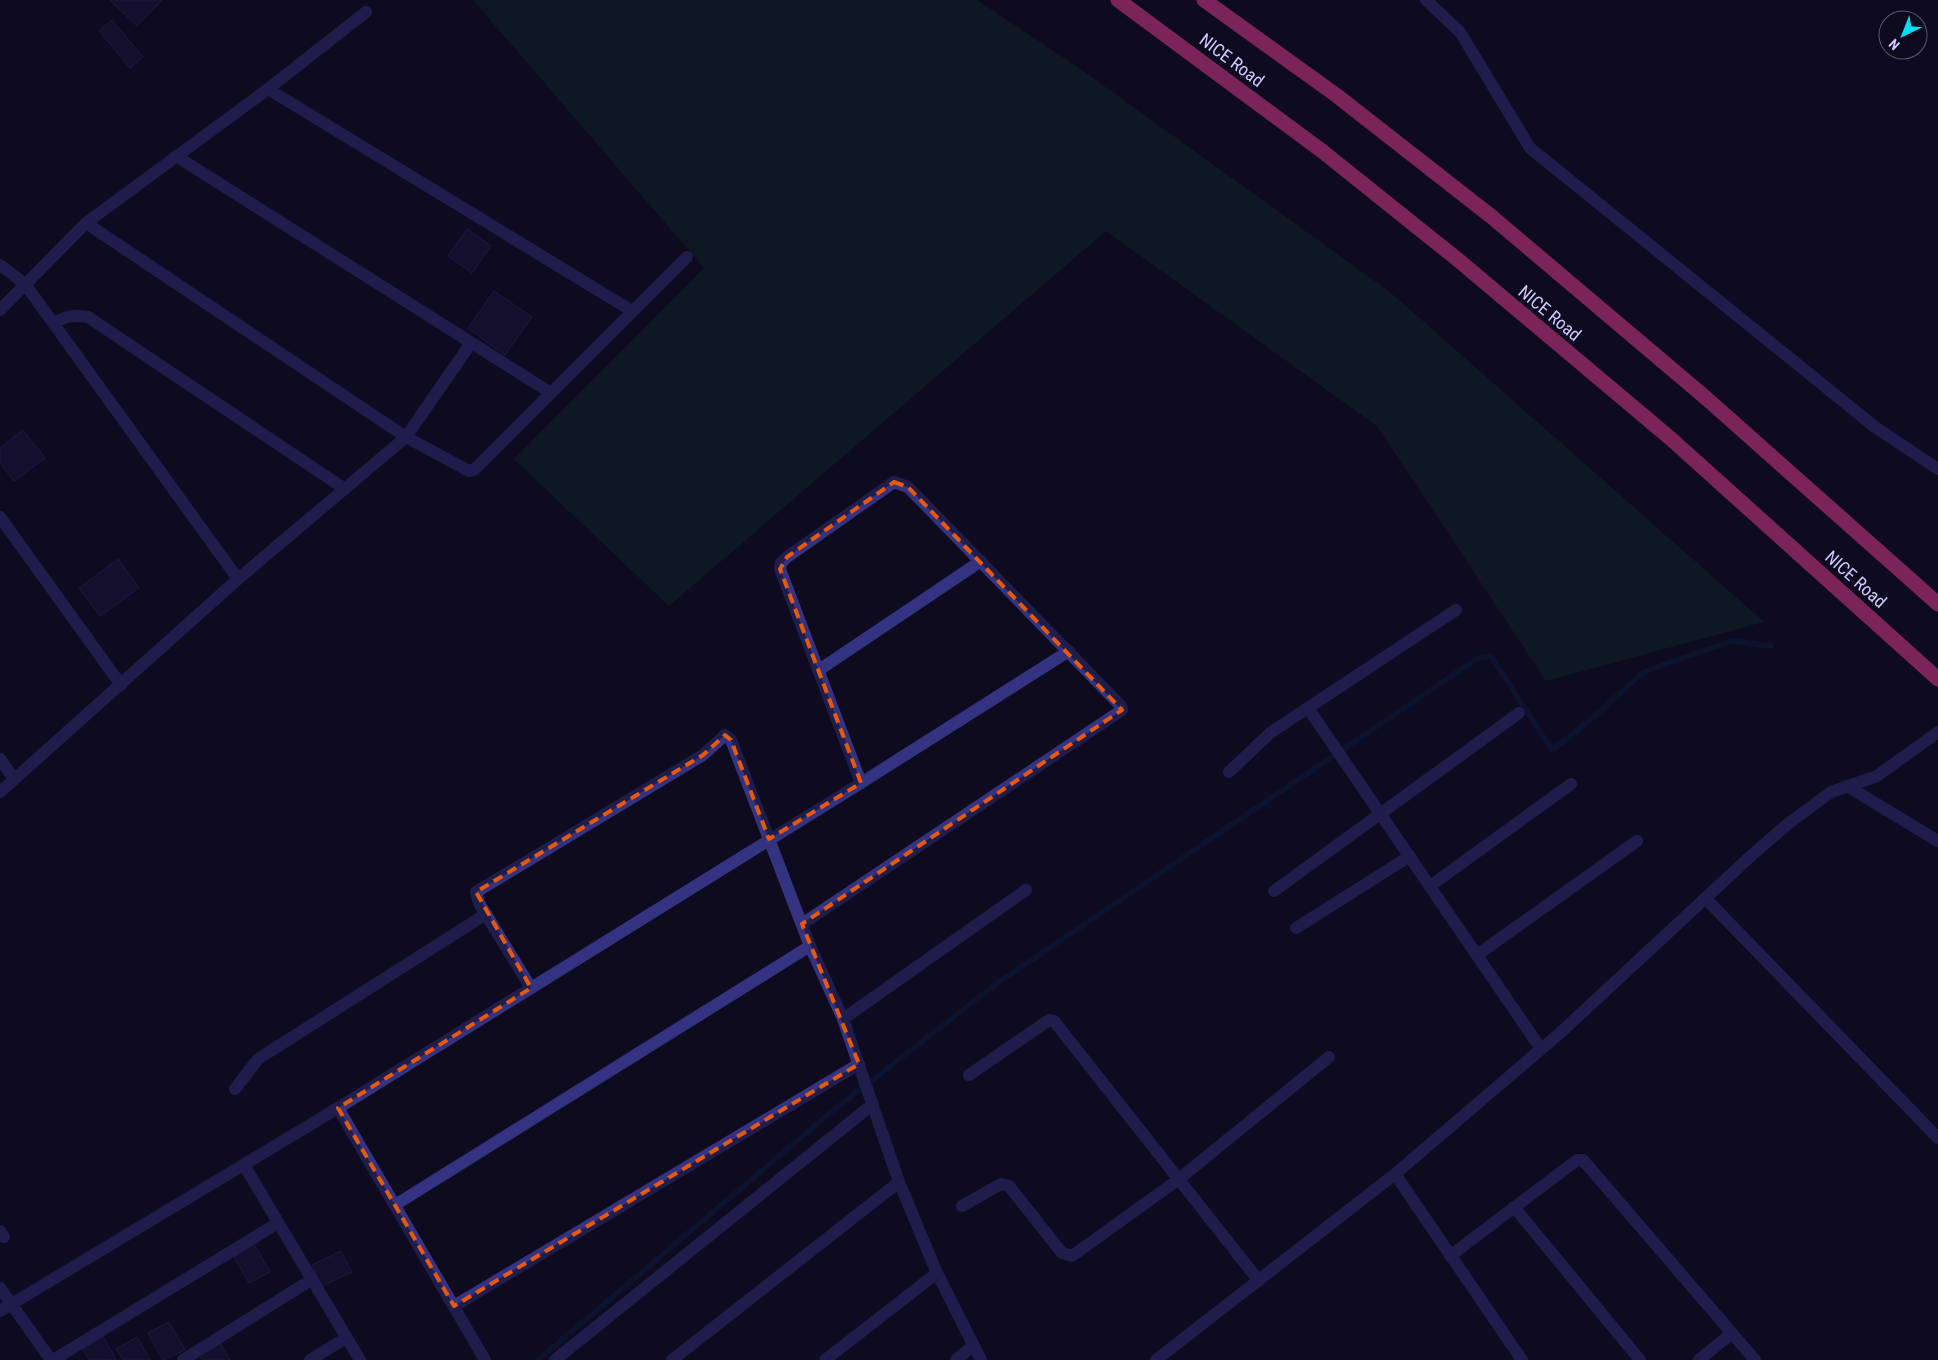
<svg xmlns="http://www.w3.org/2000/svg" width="1938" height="1360" viewBox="0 0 1938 1360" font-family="'Roboto Condensed',sans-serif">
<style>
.green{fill:#0d2927}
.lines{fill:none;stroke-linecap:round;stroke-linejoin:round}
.stream{stroke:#081e41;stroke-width:5.5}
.building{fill:#1d1641;stroke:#33266e}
.minor{stroke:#343381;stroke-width:12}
.highway{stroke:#ff43a1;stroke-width:15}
.marked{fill:none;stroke:#e8590c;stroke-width:4;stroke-dasharray:10 6;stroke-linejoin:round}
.labels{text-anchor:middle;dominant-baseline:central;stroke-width:4;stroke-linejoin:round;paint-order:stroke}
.street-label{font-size:18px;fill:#cdc8ff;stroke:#0e0b1f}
</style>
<rect width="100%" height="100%" fill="#0e0b1f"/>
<path class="green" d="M473,0H977L1079,68L1390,292L1764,622L1546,681L1377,426L1106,231L669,606L514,459L704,268Z"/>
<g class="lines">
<path class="stream" d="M538,1360L830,1113L996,984L1478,658L1491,656L1552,750L1594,717L1643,672L1732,641L1771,646"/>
</g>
<g class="building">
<path d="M110,0H162L137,26Z"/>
<path d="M112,20L143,57L130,68L99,31Z"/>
<path d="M467,229L491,246L472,273L448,256Z"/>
<path d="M494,291L532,317L505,355L468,328Z"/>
<path d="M23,430L45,458L14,481L0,463V448Z"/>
<path d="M118,559L139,588L100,616L79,588Z"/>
<path d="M254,1244L270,1272L249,1283L233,1255Z"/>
<path d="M341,1251L352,1272L322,1286L312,1265Z"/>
<path d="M169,1322L185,1350L163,1360L148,1333Z"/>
<path d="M103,1336L116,1360H89L82,1347Z"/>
<path d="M137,1337L150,1360H123L116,1349Z"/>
<path d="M220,1343L230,1360H202L199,1355Z"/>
</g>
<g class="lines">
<g class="minor">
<path d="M1426,0L1460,32L1530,148L1875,427L1938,469"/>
<path d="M268,89L632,311"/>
<path d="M176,156L551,393"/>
<path d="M0,265L25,284L238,579"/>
<path d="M0,310L86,223L268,89L366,12"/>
<path d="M54,324C65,315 75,315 88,317L345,489"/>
<path d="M471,343L406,437L469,471L475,469L687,257"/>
<path d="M0,517L121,685"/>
<path d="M819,670L981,561"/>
<path d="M1308,708L1541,1049"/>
<path d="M0,759L14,779"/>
<path d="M1229,772L1270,733L1456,610"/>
<path d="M1847,786L1938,841"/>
<path d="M0,792L238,579L406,437L86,223"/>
<path d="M1430,886L1571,784"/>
<path d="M1274,891L1519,713"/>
<path d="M1706,899L1938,1138"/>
<path d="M802,924L1122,710L1121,706L908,487L894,482L787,557L781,563L780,569L861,783"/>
<path d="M1296,928L1410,856"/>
<path d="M1477,955L1637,841"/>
<path d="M531,988L479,903L476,892L703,755L725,735L731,740L810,946L843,1019L899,1182L937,1273L981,1360"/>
<path d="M843,1019L1026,890"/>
<path d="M969,1075L1049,1020L1054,1021L1259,1281"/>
<path d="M235,1089L258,1059L486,914"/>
<path d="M338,1108L485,1360"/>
<path d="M244,1165L360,1360"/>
<path d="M1395,1174L1522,1360"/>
<path d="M395,1205L810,946"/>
<path d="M962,1206L1001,1184L1009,1186L1062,1253L1072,1256L1179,1179L1329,1057"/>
<path d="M1514,1207L1640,1360"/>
<path d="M0,1231L4,1237"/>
<path d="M1450,1256L1577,1160H1583L1755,1360"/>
<path d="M0,1288L51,1360"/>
<path d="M454,1306L859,1064"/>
<path d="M0,1311L338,1108L861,783L1069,651"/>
<path d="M53,1360L278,1223"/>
<path d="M183,1360L311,1280"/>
<path d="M310,1360L346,1338"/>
<path d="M555,1360L873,1104"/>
<path d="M672,1360L899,1182"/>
<path d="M825,1360L937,1273"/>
<path d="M956,1360L973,1346"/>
<path d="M1156,1360L1395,1174L1560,1033L1753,854L1789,823L1831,792L1877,776L1938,732"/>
<path d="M1699,1360L1732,1333"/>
</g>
<g class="highway">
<path d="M1118,0L1322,151L1457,259L1670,438L1938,679"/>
<path d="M1204,0L1336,95L1492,217L1706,398L1938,604"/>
</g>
</g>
<path d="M0 0H1938V1360H0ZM894,482L908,487L1122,710L802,924L859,1064L454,1306L338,1108L531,988L476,892L703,755L725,735L731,740L769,839L861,783L780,569L787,557Z" fill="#0e0b1f" fill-opacity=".55" fill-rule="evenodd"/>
<path class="marked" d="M894,482L908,487L1122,710L802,924L859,1064L454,1306L338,1108L531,988L476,892L703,755L725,735L731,740L769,839L861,783L780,569L787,557Z"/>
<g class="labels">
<g class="street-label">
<text transform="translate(1232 60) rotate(37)">NICE Road</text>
<text transform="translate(1550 313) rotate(40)">NICE Road</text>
<text transform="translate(1856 579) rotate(42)">NICE Road</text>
</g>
</g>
<g transform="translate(1903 35) rotate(223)"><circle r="24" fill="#0e0b1f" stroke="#5a5779"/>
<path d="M0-4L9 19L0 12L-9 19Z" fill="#00e0f3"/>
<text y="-8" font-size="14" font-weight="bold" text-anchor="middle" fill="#cdc8ff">N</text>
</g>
</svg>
